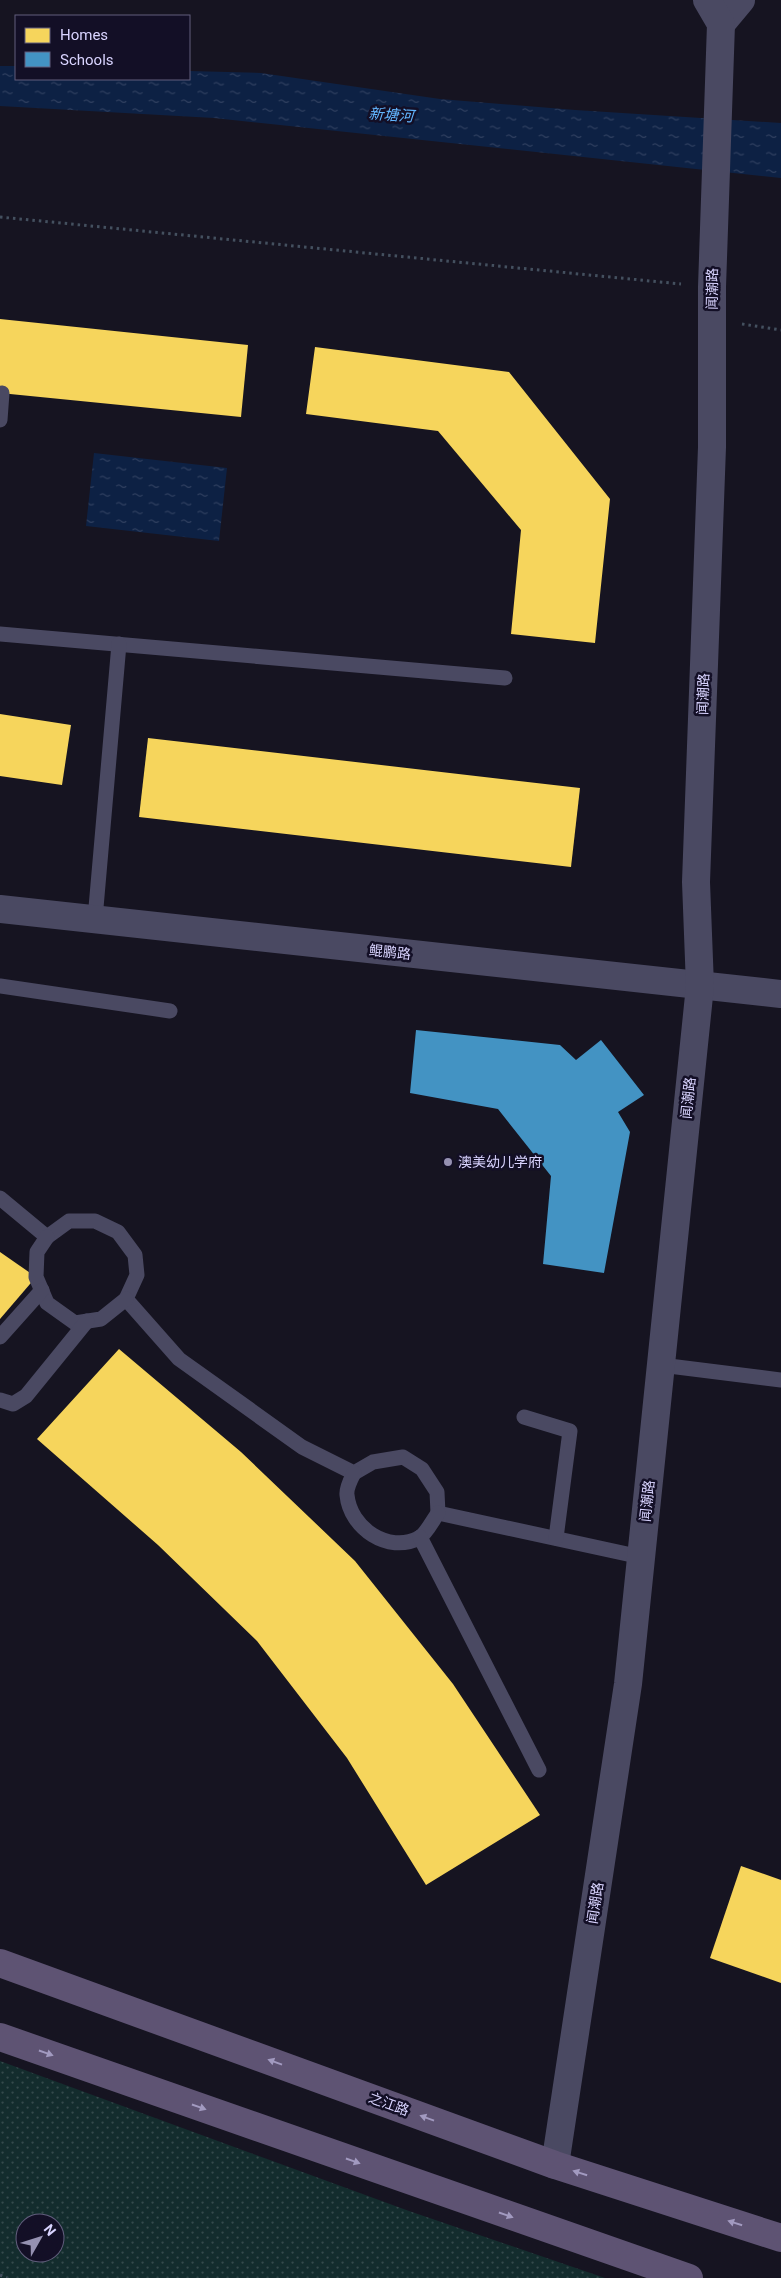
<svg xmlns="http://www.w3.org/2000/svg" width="781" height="2278" viewBox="0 0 781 2278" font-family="Roboto,'Noto Sans SC',sans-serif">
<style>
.grass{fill:url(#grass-dots);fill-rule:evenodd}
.water{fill:url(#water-ripples)}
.homes{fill:#f6d55c}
.schools{fill:#4393c3}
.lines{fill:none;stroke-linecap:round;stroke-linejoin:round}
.path{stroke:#44505f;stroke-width:3;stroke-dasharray:2.5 4;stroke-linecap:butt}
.service{stroke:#4a4962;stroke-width:15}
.tertiary{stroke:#4a4962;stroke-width:28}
.primary{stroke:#5e5373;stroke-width:28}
.oneway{fill:#a29ac0}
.poi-dot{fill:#9591b1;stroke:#130f26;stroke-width:2}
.labels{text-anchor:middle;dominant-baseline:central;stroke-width:5;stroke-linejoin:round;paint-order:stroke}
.street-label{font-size:14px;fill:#d9d4ff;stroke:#130f26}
.poi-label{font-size:14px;fill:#d9d4ff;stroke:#130f26;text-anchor:start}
.water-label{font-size:15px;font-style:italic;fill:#62b6ff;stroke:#130f26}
</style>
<defs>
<pattern id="grass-dots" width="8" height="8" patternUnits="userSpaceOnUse" patternTransform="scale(1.25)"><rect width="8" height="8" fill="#132c2d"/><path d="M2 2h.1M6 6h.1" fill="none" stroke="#354a4c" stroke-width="1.8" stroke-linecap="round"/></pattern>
<pattern id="water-ripples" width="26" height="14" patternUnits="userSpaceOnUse" patternTransform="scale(1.25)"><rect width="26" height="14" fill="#0d2144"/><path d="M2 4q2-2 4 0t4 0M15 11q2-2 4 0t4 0" fill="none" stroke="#304060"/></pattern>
</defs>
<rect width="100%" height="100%" fill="#161421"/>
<path class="grass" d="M0,2061L409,2211L605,2278H0ZM25,2223H55V2253H25Z"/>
<g class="water">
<path d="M0,66H16V79H189V71L261,73L440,99L575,110L781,123V178L214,118L0,106Z"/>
<path d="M94,453L227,468L219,541L86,526Z"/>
</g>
<g class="homes">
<path d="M0,319L248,345L241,417L0,393Z"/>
<path d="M315,347L509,372L610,499L595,643L511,634L521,530L438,431L306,414Z"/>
<path d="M0,714L71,725L62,785L0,776Z"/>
<path d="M148,738L580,788L571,867L139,817Z"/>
<path d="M0,1252L36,1277L0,1319Z"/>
<path d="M119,1349L241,1452L355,1561L453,1684L540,1815L426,1885L347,1758L257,1641L158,1545L37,1439Z"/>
<path d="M741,1866L781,1880V1983L710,1958Z"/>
</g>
<path class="schools" d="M416,1030L560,1045L576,1060L601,1040L644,1095L618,1112L630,1132L604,1273L543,1264L551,1176L498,1109L410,1093Z"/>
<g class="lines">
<g class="path">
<path d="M0,217L681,284"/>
<path d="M742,324L781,330"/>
<path d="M0,2275L7,2278"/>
</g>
<g class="service">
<path d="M0,420L2,393"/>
<path d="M0,634L505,678"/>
<path d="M95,919L119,644"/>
<path d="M0,986L170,1011"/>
<path d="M0,1198L47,1237L69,1221H95L118,1232L135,1255L137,1275L126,1299L179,1359L302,1447L354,1473L373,1462L403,1457L422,1469L437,1492L438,1513L641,1557"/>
<path d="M47,1237L37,1252L36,1277L47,1303L75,1323L101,1319L126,1299"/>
<path d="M0,1337L42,1290"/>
<path d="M661,1365L781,1380"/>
<path d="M0,1400L13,1404L26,1396L87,1321"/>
<path d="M524,1417L570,1431L556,1538"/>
<path d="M354,1473C351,1479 346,1488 347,1495C350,1528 388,1554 419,1538C426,1534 433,1520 438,1513"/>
<path d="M420,1537L539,1770"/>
</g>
<g class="tertiary">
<path d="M721,24L741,0"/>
<path d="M0,909L781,994"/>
<path d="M555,2165L628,1684L700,986L696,882L712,447V287L721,24L707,0"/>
</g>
<g class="primary">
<path d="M0,1963L555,2165L781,2238"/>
<path d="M0,2037L689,2278"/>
</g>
</g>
<defs><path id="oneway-solid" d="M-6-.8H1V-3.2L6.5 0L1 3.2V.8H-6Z" transform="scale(1.25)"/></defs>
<g class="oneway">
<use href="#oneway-solid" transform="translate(46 2053) rotate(19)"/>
<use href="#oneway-solid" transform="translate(275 2062) rotate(-160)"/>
<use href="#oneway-solid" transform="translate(199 2107) rotate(19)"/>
<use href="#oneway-solid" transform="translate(427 2118) rotate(-160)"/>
<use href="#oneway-solid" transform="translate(353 2161) rotate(19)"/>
<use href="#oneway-solid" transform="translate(580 2173) rotate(-162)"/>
<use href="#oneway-solid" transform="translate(506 2215) rotate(19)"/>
<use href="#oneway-solid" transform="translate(735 2223) rotate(-162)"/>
</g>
<circle class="poi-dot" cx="448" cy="1162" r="5"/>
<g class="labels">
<g class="street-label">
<text transform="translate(712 289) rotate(-89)">闻潮路</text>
<text transform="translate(703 694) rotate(-88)">闻潮路</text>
<text transform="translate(390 952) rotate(6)">鲲鹏路</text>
<text transform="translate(688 1098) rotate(-84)">闻潮路</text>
<text transform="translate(647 1501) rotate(-84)">闻潮路</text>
<text transform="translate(595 1903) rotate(-81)">闻潮路</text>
<text transform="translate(389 2104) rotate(20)">之江路</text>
</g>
<g class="poi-label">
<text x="458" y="1162">澳美幼儿学府</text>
</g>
<g class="water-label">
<text transform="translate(391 115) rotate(4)">新塘河</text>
</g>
</g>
<rect x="15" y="15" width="175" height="65" fill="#130f26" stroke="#625e7d"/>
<rect x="25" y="28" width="25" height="15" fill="#f6d55c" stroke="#625e7d"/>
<text x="60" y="40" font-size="15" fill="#d9d4ff">Homes</text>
<rect x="25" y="52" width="25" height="15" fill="#4393c3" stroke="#625e7d"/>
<text x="60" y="65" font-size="15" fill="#d9d4ff">Schools</text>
<g transform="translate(40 2238) rotate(51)"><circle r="24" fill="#130f26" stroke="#625e7d"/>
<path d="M0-4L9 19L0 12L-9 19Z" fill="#9591b1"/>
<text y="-8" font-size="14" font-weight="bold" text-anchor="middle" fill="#d9d4ff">N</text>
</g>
</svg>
